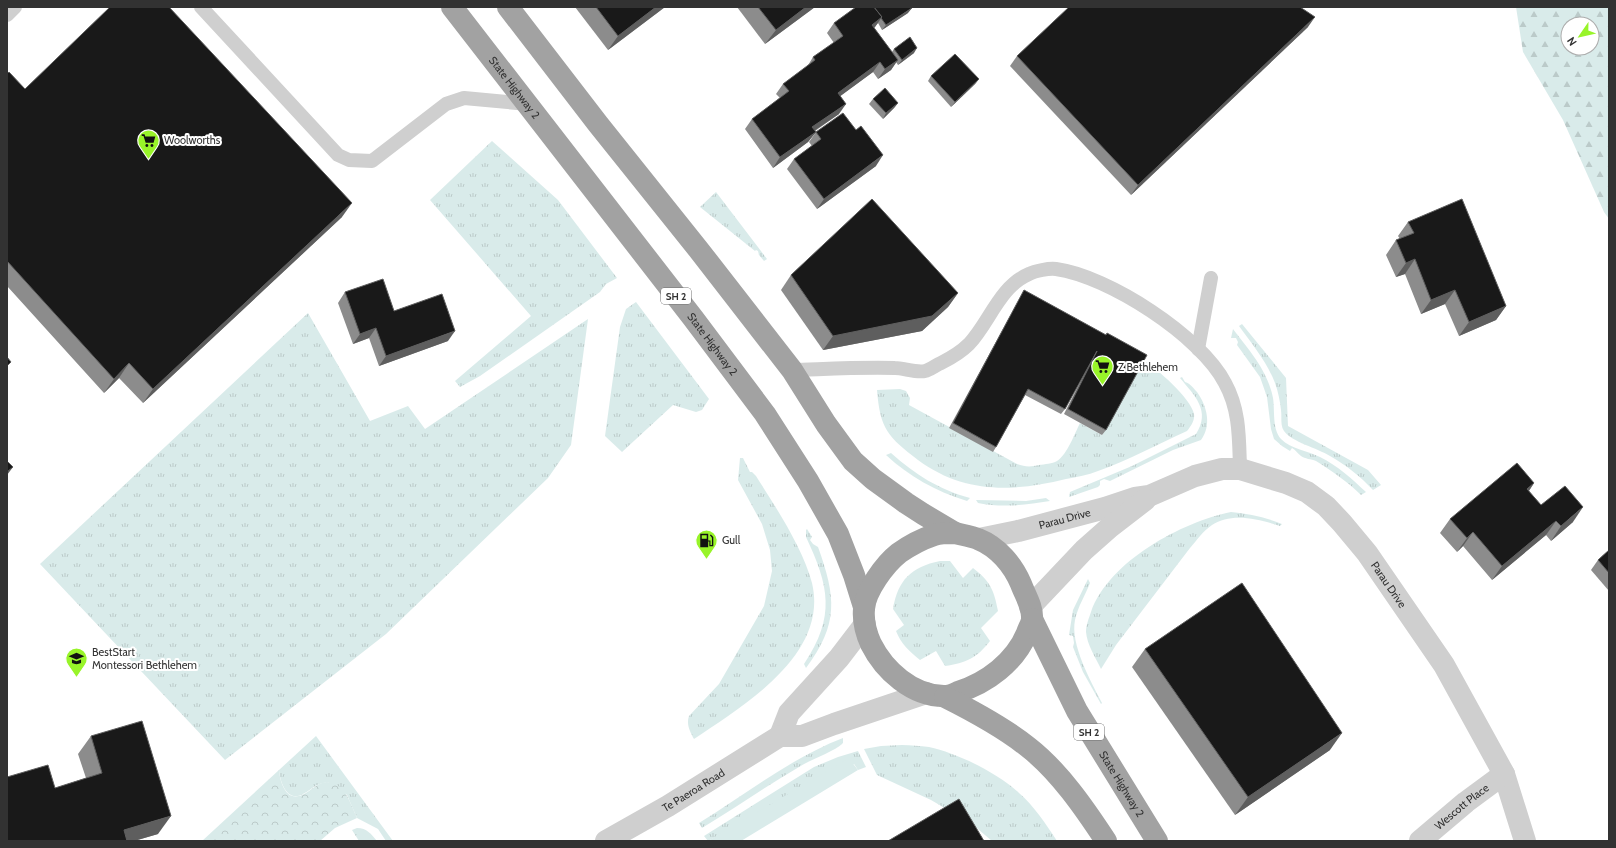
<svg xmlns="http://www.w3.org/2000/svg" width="1616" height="848" viewBox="0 0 1616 848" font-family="Cabin,sans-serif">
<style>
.grass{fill:url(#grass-tufts)}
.forest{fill:url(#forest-firs);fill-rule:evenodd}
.park{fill:url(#park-crowns)}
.garden{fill:#d9ebea}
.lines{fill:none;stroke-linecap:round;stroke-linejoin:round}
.service{stroke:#cfcfcf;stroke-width:14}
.minor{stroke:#cfcfcf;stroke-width:22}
.tertiary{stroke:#cfcfcf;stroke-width:22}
.trunk{stroke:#a2a2a2;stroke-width:22}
.wall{fill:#8c8c8c}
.shaded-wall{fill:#5e5e5e}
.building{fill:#191919;stroke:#5e5e5e}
.labels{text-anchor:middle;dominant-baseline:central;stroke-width:4;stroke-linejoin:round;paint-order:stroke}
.shield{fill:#fff;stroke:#707070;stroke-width:1}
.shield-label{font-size:10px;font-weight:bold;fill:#323232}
.street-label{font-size:11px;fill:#323232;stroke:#fff}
.poi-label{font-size:11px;fill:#323232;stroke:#fff;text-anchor:start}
</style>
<defs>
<pattern id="grass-tufts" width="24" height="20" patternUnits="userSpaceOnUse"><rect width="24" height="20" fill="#d9ebea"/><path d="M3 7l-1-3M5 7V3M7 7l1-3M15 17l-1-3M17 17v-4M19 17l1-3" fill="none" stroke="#bbcac9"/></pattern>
<pattern id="forest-firs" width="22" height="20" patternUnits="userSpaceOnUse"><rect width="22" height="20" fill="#d9ebea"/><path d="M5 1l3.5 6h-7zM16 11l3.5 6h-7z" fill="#bbcac9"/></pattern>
<pattern id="park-crowns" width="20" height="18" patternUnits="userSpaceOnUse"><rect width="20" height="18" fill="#d9ebea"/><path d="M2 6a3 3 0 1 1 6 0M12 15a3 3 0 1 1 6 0" fill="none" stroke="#bbcac9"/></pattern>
</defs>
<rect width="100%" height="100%" fill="#fff"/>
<g class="grass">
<path d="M492,141L558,200L617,278L606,284L600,292L480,376L460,387L455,381L531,316L430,200Z"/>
<path d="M716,192L767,259L764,261L759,255L758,251L756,250L755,251L700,207Z"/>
<path d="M636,302L709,399L702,410L696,412L673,405L622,452L605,436L620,327L626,309Z"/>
<path d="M308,313L370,421L408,406L425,429L588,319L571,445L548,478L386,634L225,760L40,564Z"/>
<path d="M1242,324L1286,378L1288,426L1368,470L1381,485L1373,490C1360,476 1346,465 1330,456C1317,448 1292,442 1284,431C1280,425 1282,417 1281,410C1280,401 1278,391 1275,383C1267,362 1252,344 1239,326Z"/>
<path d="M1233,329C1249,350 1268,371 1273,398C1275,410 1272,429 1281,439C1291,449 1308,451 1320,457C1338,466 1352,479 1366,492L1361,495C1348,482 1332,471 1316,461C1311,459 1305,459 1301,456C1297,453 1296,450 1292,448L1290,451L1282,446L1274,439L1271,429L1267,397L1260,377L1237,345L1238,342L1236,338H1231Z"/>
<path d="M1143,360C1156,368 1191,398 1194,414C1195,420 1191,426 1187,431C1158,444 1129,460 1098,471C1088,475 1077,477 1066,479C1013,492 964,494 918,460C888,437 880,429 877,390L900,389L906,391L910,398L909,405L1017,464C1025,467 1031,467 1039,465C1045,464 1052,464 1057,461C1067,455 1075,433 1080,423L1102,435Z"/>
<path d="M1182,377L1185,382C1191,384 1193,388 1197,392C1207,406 1212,425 1201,440L1173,450L1110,481L1104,479L1100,481V485L1098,487L1069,497L1070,492L1132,466L1196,434C1211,411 1195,396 1180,378Z"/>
<path d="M891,453C916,475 938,489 970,498L967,501C935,491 910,477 886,455Z"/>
<path d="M740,458H743L750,472H752L756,476C775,506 803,548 812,583C829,655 744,705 694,739C690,732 686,724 689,716L719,684L764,606L772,571L770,550L762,524L738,480Z"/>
<path d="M1046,498L1050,501C1026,505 1002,508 978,503L976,500L1026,501Z"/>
<path d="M1231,512C1249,514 1265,517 1282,524L1280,526C1259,519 1231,512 1212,525C1203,531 1197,540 1190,548L1116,645L1101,669C1096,658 1087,645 1086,632C1086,625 1089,618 1091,612C1109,561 1182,522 1231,512Z"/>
<path d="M807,529L812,537L810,540L813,544L818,547C836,597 839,624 806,668L804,664C836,616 829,586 806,537V530Z"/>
<path d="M940,561H950L963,578L973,568C990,581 994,590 998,611L981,628L990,641C977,658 966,663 945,666L936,651L920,660C909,651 901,644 896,631L904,625L893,609C898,580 911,567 940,561Z"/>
<path d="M1088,579L1090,583C1085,596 1078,606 1075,620C1070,644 1091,682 1102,703L1101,704L1083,672L1073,647L1074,643L1073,636L1069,635L1073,610Z"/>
<path d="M316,736L393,841H386L378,829L357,818L347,795L328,782C314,784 313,789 303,794C287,803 280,782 279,770Z"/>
<path d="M843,738V743C834,752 811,759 799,767C766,786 735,808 702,828L699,823C746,794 791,758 843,738Z"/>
<path d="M902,745C911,745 920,746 929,747C957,753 998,773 1019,793C1034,806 1046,824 1057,841H992L972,824L931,800L877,775L864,749L881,746Z"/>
<path d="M858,751L866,767L858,770L854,764L708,841L704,836L814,767L838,757Z"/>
<path d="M357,828C367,828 371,834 377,841H359L352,830Z"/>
</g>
<path class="forest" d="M1516,7H1609V219L1604,212L1563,120L1523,52ZM1568,24H1592V48H1568Z"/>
<path class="park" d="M279,770C280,782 286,802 302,795C315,789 322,775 338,786C348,793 352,807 357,818L335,828L320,841H202Z"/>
<path class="garden" d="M846,760L851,761L858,770L741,841H708Z"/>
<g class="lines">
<g class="service">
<path d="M201,7L338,155L349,160L372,161L446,104L464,98L528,104"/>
<path d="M7,15L15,7"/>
<path d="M1198,349L1211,278"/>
<path d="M792,370C826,369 860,367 895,368C903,368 917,373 925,371C930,370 936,365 941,363C951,358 961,352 969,344C989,323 1000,286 1029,274C1035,271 1049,268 1056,269C1108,276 1201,336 1225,383C1240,410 1239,439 1240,469"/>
</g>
<g class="minor">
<path id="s1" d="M979,539L1018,531L1105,508L1135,498L1149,496L1195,476L1222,469H1240L1286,483L1307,492L1326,506L1342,523L1367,553L1444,665L1504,774L1525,841"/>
<path d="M1030,607L1084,550L1110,527L1145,500"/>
<path id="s2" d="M1420,841L1466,802L1504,774"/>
</g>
<g class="tertiary">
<path d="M780,736L789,713L839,658L865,624"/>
<path id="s3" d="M606,841L668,806L780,736H802L834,724L926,693"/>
</g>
<g class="trunk">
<path id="s4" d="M452,7L693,318L765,414L808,481L838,534L854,575L864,607"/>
<path d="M508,7L598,124L698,249L792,370L826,424L853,461L873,479L906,503L923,514L955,533"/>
<path d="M955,533C963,535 971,536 978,539C998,547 1013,565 1021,584C1025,595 1033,607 1032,619C1032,623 1028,629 1027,633C1015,662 987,683 958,692C954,694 948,696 944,696C912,696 884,670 871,644C866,633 863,620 864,609C865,591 885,564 899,553C909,546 922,539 934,535C940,533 948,533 955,533Z"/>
<path id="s5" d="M1032,619L1077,711L1157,841"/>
<path d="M945,697C973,711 1003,727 1028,747C1059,771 1085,809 1106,841"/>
</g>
</g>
<g class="wall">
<path d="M575,7H665L608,50Z"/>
<path d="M737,7H815L765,44Z"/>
<path d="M908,13L882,30L878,23L874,28L892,52L894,49L914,53L898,65L896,62L891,70L878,79L873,72L840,96L839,114L815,131L816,132L808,142L773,168L745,129L752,119L780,98L776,94L783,84L807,67L813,57L834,43L827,33L834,23Z"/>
<path d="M1308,27L1131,195L1010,66L1017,56Z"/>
<path d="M7,74L25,89L342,217L143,403L119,378L104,393L7,286Z"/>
<path d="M931,76L979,79L975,84L951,107L928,81Z"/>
<path d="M873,99L898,103L894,108L883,119L869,104Z"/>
<path d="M816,132L876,166L817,209L787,169L794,159L812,146L809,142Z"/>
<path d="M1408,222L1506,306L1496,320L1459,336L1445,304L1421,314L1405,274L1396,277L1386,255L1396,240L1400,239L1398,236Z"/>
<path d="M791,275L958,293L948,307L922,331L823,350L781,290Z"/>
<path d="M1024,290L1106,335V430L1102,435L1064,414L1085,372L1065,409L1061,414L1025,395L996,447L993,452L949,428L1021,296Z"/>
<path d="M345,292L394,311L448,341L379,366L369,338L353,344L338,303Z"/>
<path d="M1534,483L1529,491L1541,505L1573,522L1551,541L1546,535L1492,580L1463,546L1457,552L1440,533L1450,519Z"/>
<path d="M1609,550V591L1591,570L1598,560Z"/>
<path d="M1145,649L1330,750L1235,815L1132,667Z"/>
<path d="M91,736L158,834L134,841H7L55,788L86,778L78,754Z"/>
</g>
<g class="shaded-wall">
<path d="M656,7H665L608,50L618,36Z"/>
<path d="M806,7H815L765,44L776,30Z"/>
<path d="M912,8L908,13L882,30L886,25Z"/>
<path d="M882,17L875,27L865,35L872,25Z"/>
<path d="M1315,17L1308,27L1131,195L1138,185Z"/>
<path d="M917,48L914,53L898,65L902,60Z"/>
<path d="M898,60L891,70L878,79L885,69Z"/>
<path d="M880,62L873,72L831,103L838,93Z"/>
<path d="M979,79L975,84L951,107L955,102Z"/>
<path d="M898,103L894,108L883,119L886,113Z"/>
<path d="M846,104L839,114L805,137L812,127Z"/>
<path d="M816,132L808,142L773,168L780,157Z"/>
<path d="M883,155L876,166L817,209L824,199Z"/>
<path d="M352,203L342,217L143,403L153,389Z"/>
<path d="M1415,259L1405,274L1396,277L1406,263Z"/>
<path d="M1455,290L1445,304L1421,314L1431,300Z"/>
<path d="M958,293L948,307L922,331L823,350L833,336Z"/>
<path d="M1506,306L1496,320L1459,336L1469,322Z"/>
<path d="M376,328L369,338L353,344L360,334Z"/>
<path d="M455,331L448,341L379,366L386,356Z"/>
<path d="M129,363L119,378L104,393L114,379Z"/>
<path d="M13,467L7,475V472Z"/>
<path d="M1534,483L1524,498L1527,489Z"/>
<path d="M1583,507L1573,522L1551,541L1561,526Z"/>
<path d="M1556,521L1546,535L1492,580L1502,566Z"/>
<path d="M1473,532L1463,546L1457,552L1467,538Z"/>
<path d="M1342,733L1330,750L1235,815L1248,797Z"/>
<path d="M171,816L158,834L134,841H116L124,830Z"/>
</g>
<g class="building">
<path d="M110,7H169L352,203L153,389L129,363L114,379L7,261V74L9,72L25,89Z"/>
<path d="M596,7H656L618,36Z"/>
<path d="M758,7H806L776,30Z"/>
<path d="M856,7H874L882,17L872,25L898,60L885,69L880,62L838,93L846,104L812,127L816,132L780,157L752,119L789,91L783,84L815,60L813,57L843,36L834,23Z"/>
<path d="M874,7H911L912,8L886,25L881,18L882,17Z"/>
<path d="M1069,7H1300L1315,17L1138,185L1017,56Z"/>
<path d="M910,37L917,48L902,60L894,49Z"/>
<path d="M955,54L979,79L955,102L931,76Z"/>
<path d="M885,88L898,103L886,113L873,99Z"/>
<path d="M843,113L856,130L861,126L883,155L824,199L794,159L821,139L816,132Z"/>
<path d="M872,199L958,293L932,316L833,336L791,275Z"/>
<path d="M1462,199L1506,306L1469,322L1455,290L1431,300L1415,259L1406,263L1396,240L1414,233L1408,222Z"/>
<path d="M383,279L394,311L442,294L455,331L386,356L376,328L360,334L345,292Z"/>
<path d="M1024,290L1106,335L1107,333L1147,355L1106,430L1068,409L1097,351L1065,409L1028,389L996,447L953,423Z"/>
<path d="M7,357L11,362L7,366Z"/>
<path d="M7,461L13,467L7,472Z"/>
<path d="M1517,463L1534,483L1527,489L1541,505L1565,486L1583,507L1561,526L1556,521L1502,566L1473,532L1467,538L1450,519Z"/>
<path d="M1609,550V573L1598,560Z"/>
<path d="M1242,583L1342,733L1248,797L1145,649Z"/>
<path d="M142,721L171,816L124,830L127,841H7V777L48,765L55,788L102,773L91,736Z"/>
<path d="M959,799L984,841H888Z"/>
</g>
<defs>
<symbol id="supermarket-pin" viewBox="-11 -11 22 30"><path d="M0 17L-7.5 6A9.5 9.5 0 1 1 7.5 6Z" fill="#98f429" stroke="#fff"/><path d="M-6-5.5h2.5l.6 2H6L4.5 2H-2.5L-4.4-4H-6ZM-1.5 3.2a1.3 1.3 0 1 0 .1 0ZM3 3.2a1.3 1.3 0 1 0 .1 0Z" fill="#111"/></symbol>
<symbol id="fuel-pin" viewBox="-11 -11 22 30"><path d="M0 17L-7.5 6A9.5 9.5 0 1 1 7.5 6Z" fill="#98f429" stroke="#fff"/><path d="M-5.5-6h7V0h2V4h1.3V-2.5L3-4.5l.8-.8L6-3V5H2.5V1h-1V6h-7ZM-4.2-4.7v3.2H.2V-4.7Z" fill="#111"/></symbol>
<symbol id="school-pin" viewBox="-11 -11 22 30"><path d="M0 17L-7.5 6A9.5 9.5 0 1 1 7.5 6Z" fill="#98f429" stroke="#fff"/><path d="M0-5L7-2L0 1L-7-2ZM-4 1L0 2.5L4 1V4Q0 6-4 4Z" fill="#111"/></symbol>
</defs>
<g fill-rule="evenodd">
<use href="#supermarket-pin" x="136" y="128" width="25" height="34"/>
<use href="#supermarket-pin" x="1090" y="354" width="25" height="34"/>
<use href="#fuel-pin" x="694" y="528" width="25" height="34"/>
<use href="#school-pin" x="64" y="646" width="25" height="34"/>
</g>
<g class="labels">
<g class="shield">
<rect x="661" y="288" width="30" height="16" rx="3"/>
<rect x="1074" y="724" width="30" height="16" rx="3"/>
</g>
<g class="shield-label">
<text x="676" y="296">SH 2</text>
<text x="1089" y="732">SH 2</text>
</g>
<g class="street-label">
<text stroke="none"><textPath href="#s4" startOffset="102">State Highway 2</textPath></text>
<text stroke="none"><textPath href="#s4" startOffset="426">State Highway 2</textPath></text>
<text stroke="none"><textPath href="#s1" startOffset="88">Parau Drive</textPath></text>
<text stroke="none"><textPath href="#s1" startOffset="467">Parau Drive</textPath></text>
<text stroke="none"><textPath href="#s5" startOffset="188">State Highway 2</textPath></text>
<text stroke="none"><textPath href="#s3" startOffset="101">Te Paeroa Road</textPath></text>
<text stroke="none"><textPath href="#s2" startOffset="54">Wescott Place</textPath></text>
</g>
<g class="poi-label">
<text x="164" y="140">Woolworths</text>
<text x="1118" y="367">Z Bethlehem</text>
<text x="722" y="540">Gull</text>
<text x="92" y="652">BestStart<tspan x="92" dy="13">Montessori Bethlehem</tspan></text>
</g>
</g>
<rect width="1616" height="848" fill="none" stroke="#323232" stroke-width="16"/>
<g transform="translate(1580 36) rotate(236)"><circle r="19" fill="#ffffff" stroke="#adadad"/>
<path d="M0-3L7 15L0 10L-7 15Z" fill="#98f429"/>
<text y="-6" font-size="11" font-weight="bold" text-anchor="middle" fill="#323232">N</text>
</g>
</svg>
